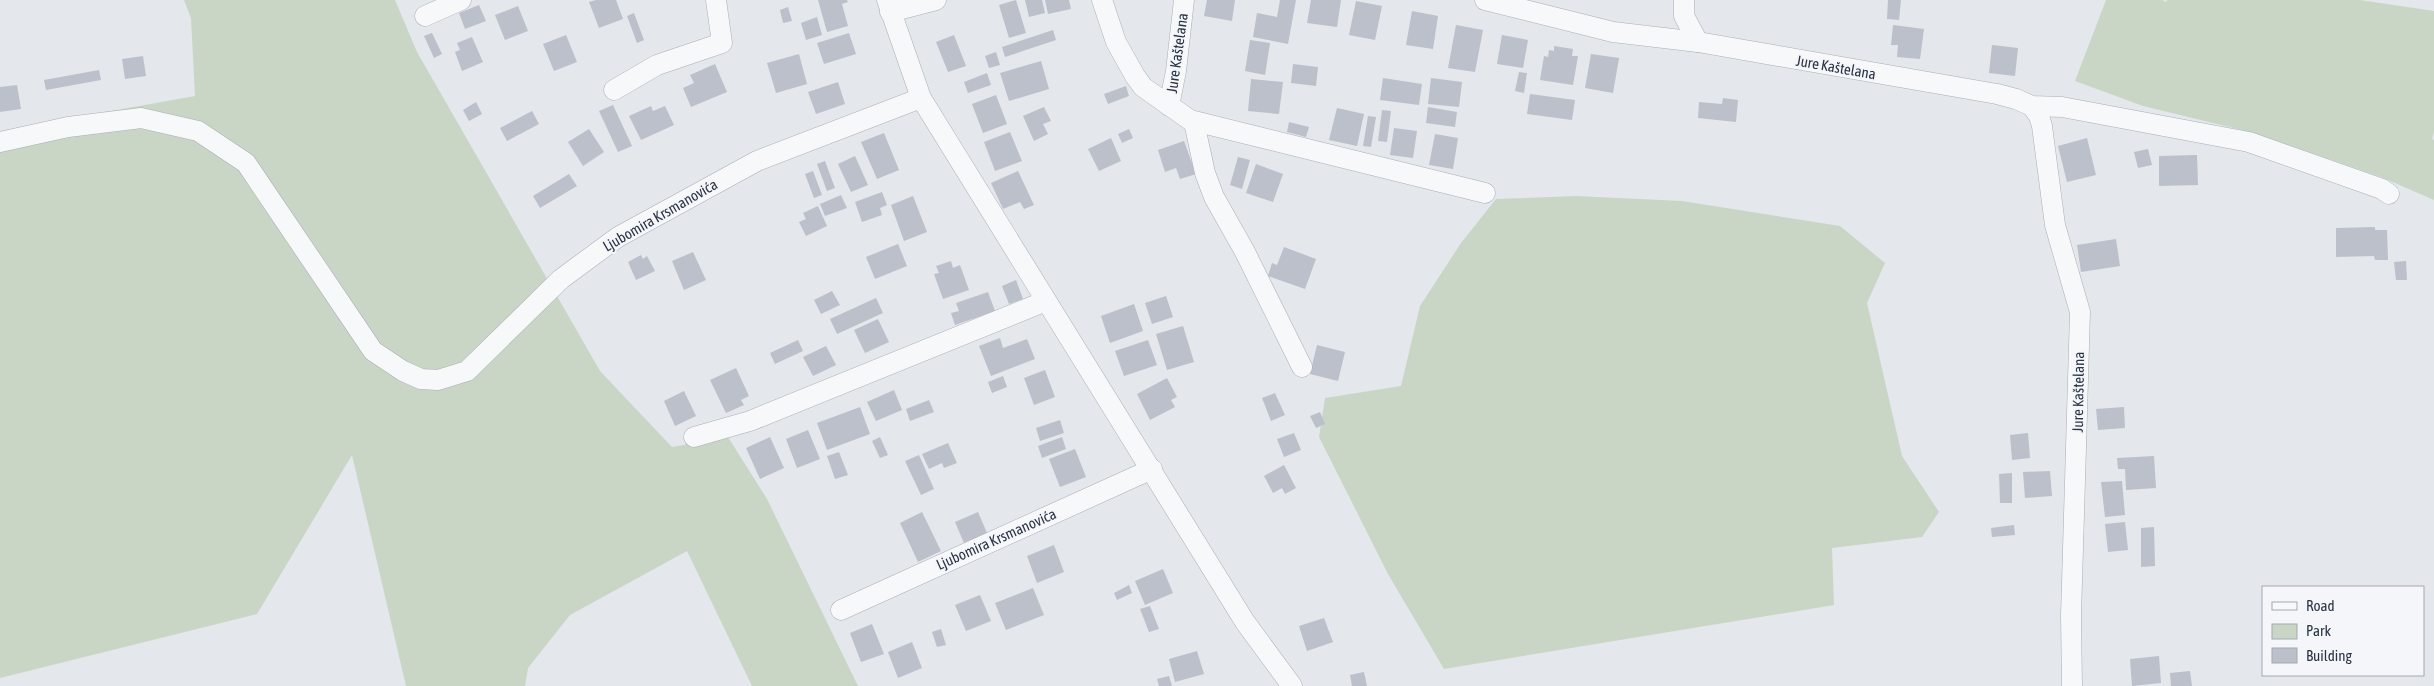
<svg xmlns="http://www.w3.org/2000/svg" width="2434" height="686" viewBox="0 0 2434 686" font-family="'Asap Condensed',sans-serif">
<style>
.green{fill:#c9d6c5}
.building{fill:#bbc0ca}
.lines{fill:none;stroke-linecap:round;stroke-linejoin:round}
.minor-casing{stroke:#a9aeb7;stroke-width:21}
.minor{stroke:#f7f8fa;stroke-width:20}
.labels{text-anchor:middle;dominant-baseline:central;stroke-width:4;stroke-linejoin:round;paint-order:stroke}
.street-label{font-size:15px;fill:#2b3445;stroke:#f4f6f9}
</style>
<rect width="100%" height="100%" fill="#e4e7ec"/>
<g class="green">
<path d="M184,0H395L417,52L600,371L672,447L728,437L767,499L858,686H752L687,551L570,615L528,668L525,686H406L352,455L257,614L0,678V131L195,96L191,18Z"/>
<path d="M2106,0H2162L2166,2L2167,0H2360L2434,11V132L2432,139L2434,140V200L2381,177L2250,132L2143,106L2075,81Z"/>
<path d="M1576,196L1682,201L1840,226L1885,263L1867,303L1902,456L1939,512L1922,537L1832,548L1834,605L1444,669L1388,574L1319,437L1325,398L1401,386L1420,306L1461,243L1496,199Z"/>
</g>
<g class="building">
<path d="M596,0H616L623,19L599,28L589,2Z"/>
<path d="M818,0H847L848,2L842,4L848,26L827,32Z"/>
<path d="M1016,0L1026,33L1009,38L999,5Z"/>
<path d="M1025,0H1042L1045,13L1029,17Z"/>
<path d="M1045,0H1069L1071,9L1048,14Z"/>
<path d="M1207,0H1235L1232,21L1204,16Z"/>
<path d="M1280,0H1296L1288,44L1253,37L1257,13L1277,17Z"/>
<path d="M1311,0H1341L1337,27L1307,23Z"/>
<path d="M1888,0H1901L1899,20L1887,19Z"/>
<path d="M1356,1L1382,6L1375,40L1349,35Z"/>
<path d="M479,5L486,21L465,29L459,13Z"/>
<path d="M518,6L528,31L505,40L495,15Z"/>
<path d="M788,7L792,21L783,23L780,10Z"/>
<path d="M1412,11L1438,16L1433,49L1406,45Z"/>
<path d="M634,13L644,40L637,43L627,16Z"/>
<path d="M817,17L822,35L806,40L801,23Z"/>
<path d="M1456,25L1483,30L1475,72L1448,68Z"/>
<path d="M1893,25L1924,29L1920,59L1897,57L1898,45H1891Z"/>
<path d="M1053,30L1056,40L1005,57L1002,47Z"/>
<path d="M432,33L442,54L434,58L424,36Z"/>
<path d="M849,33L856,54L824,64L817,43Z"/>
<path d="M566,35L577,62L554,71L543,44Z"/>
<path d="M954,35L966,66L948,72L936,42Z"/>
<path d="M1502,35L1528,40L1523,68L1497,64Z"/>
<path d="M472,37L483,62L462,71L455,52L460,50L457,43Z"/>
<path d="M1250,40L1270,43L1265,75L1245,71Z"/>
<path d="M1992,45L2018,48L2015,76L1989,73Z"/>
<path d="M1554,46L1573,49L1572,56H1578L1573,85L1540,80L1544,56L1548,57L1549,50L1554,51Z"/>
<path d="M996,52L1000,65L989,68L985,56Z"/>
<path d="M799,54L807,84L776,93L767,63Z"/>
<path d="M1591,54L1619,58L1613,93L1585,88Z"/>
<path d="M143,56L146,76L125,79L122,59Z"/>
<path d="M1041,61L1049,89L1009,101L1000,73Z"/>
<path d="M715,64L727,92L691,107L683,88L694,83L690,75Z"/>
<path d="M1293,64L1318,67L1316,86L1291,83Z"/>
<path d="M99,70L101,80L46,90L44,80Z"/>
<path d="M1519,72L1527,73L1524,93L1515,91Z"/>
<path d="M987,73L991,85L968,93L964,82Z"/>
<path d="M1383,78L1422,84L1419,105L1380,100Z"/>
<path d="M1431,78L1462,82L1459,107L1428,104Z"/>
<path d="M1251,79L1283,82L1279,114L1248,111Z"/>
<path d="M838,82L845,104L816,114L808,92Z"/>
<path d="M17,85L21,109L0,112V87Z"/>
<path d="M1126,86L1129,96L1108,104L1104,94Z"/>
<path d="M1530,94L1575,100L1572,120L1527,114Z"/>
<path d="M996,95L1007,124L983,133L972,104Z"/>
<path d="M1723,98L1738,100L1736,122L1698,118L1699,102L1722,104Z"/>
<path d="M476,102L482,114L469,121L463,110Z"/>
<path d="M613,105L632,146L618,152L599,111Z"/>
<path d="M651,106L653,111L665,106L674,125L641,140L629,116Z"/>
<path d="M1044,107L1051,121L1043,124L1048,134L1034,141L1023,116Z"/>
<path d="M1428,107L1457,112L1455,127L1426,123Z"/>
<path d="M1337,108L1364,114L1357,146L1329,140Z"/>
<path d="M1382,110L1391,111L1387,142L1378,141Z"/>
<path d="M532,111L539,124L507,141L500,128Z"/>
<path d="M1368,116L1376,117L1371,147L1363,146Z"/>
<path d="M1289,122L1309,127L1306,137L1287,132Z"/>
<path d="M1394,128L1417,131L1413,158L1390,155Z"/>
<path d="M589,129L604,152L583,166L568,142Z"/>
<path d="M1129,129L1133,138L1122,143L1118,134Z"/>
<path d="M1010,132L1022,161L995,171L984,142Z"/>
<path d="M884,133L899,170L877,179L861,142Z"/>
<path d="M1435,134L1458,138L1453,169L1429,165Z"/>
<path d="M1111,138L1121,161L1099,171L1088,149Z"/>
<path d="M2087,138L2096,175L2067,182L2058,146Z"/>
<path d="M1184,141L1196,174L1180,179L1176,168L1165,172L1158,150Z"/>
<path d="M2148,149L2152,165L2138,168L2134,152Z"/>
<path d="M2197,155L2198,185L2159,186V156Z"/>
<path d="M855,156L868,185L851,192L838,164Z"/>
<path d="M1238,157L1250,160L1242,189L1230,185Z"/>
<path d="M825,161L835,188L827,191L817,164Z"/>
<path d="M1256,164L1283,174L1273,202L1246,193Z"/>
<path d="M813,171L822,195L814,198L805,174Z"/>
<path d="M1018,171L1034,205L1024,209L1020,202L1003,209L991,183Z"/>
<path d="M569,174L577,186L540,208L533,196Z"/>
<path d="M882,192L887,205L880,208L882,215L862,222L855,202Z"/>
<path d="M841,195L847,208L825,216L820,204Z"/>
<path d="M913,196L927,232L904,241L891,205Z"/>
<path d="M818,206L827,226L806,236L799,222L806,219L803,213Z"/>
<path d="M2375,227V230H2387L2388,260H2375L2374,256L2336,257V228Z"/>
<path d="M2116,239L2120,266L2081,272L2077,245Z"/>
<path d="M898,244L907,266L875,279L866,257Z"/>
<path d="M1284,247L1316,259L1305,289L1268,276L1272,263L1277,265Z"/>
<path d="M693,252L706,280L684,290L672,261Z"/>
<path d="M641,255L643,259L647,256L655,271L636,280L628,262Z"/>
<path d="M951,261L953,268L960,265L969,290L943,299L934,274L939,273L936,266Z"/>
<path d="M2406,261L2407,280H2396L2394,262Z"/>
<path d="M1016,280L1023,299L1009,304L1002,286Z"/>
<path d="M832,291L840,305L821,314L814,300Z"/>
<path d="M988,292L995,311L955,325L951,313L959,311L956,303Z"/>
<path d="M1166,296L1173,317L1152,324L1145,303Z"/>
<path d="M876,298L883,313L837,334L830,319Z"/>
<path d="M1134,304L1143,331L1110,343L1101,316Z"/>
<path d="M878,319L889,342L865,353L854,330Z"/>
<path d="M1183,326L1194,362L1167,370L1156,334Z"/>
<path d="M1000,338L1003,348L1027,339L1035,359L991,376L979,346Z"/>
<path d="M798,340L803,351L775,364L770,353Z"/>
<path d="M1148,340L1157,365L1124,376L1115,351Z"/>
<path d="M1317,345L1345,352L1338,381L1310,374Z"/>
<path d="M826,346L836,365L813,376L803,357Z"/>
<path d="M736,368L749,396L741,400L744,405L726,413L710,380Z"/>
<path d="M1045,370L1055,397L1034,405L1024,378Z"/>
<path d="M1003,376L1007,387L992,393L988,382Z"/>
<path d="M1167,378L1177,397L1171,400L1175,407L1150,420L1137,394Z"/>
<path d="M894,390L902,410L876,421L867,402Z"/>
<path d="M684,391L696,416L675,426L664,401Z"/>
<path d="M1275,393L1285,415L1271,421L1262,398Z"/>
<path d="M929,400L934,412L910,421L906,409Z"/>
<path d="M860,407L870,434L827,450L817,423Z"/>
<path d="M2124,407L2125,428L2098,430L2096,409Z"/>
<path d="M1320,412L1325,424L1316,428L1310,416Z"/>
<path d="M1060,420L1064,433L1040,441L1036,428Z"/>
<path d="M808,430L820,459L797,468L786,439Z"/>
<path d="M1294,433L1301,450L1284,457L1277,439Z"/>
<path d="M2028,433L2030,458L2012,460L2010,435Z"/>
<path d="M770,437L784,468L760,479L746,448Z"/>
<path d="M880,437L888,455L880,458L872,441Z"/>
<path d="M1062,437L1066,449L1042,458L1038,446Z"/>
<path d="M948,443L957,463L944,468L942,463L929,469L922,454Z"/>
<path d="M1075,449L1086,477L1060,487L1049,459Z"/>
<path d="M839,452L848,475L835,479L827,456Z"/>
<path d="M919,455L934,489L921,495L905,461Z"/>
<path d="M2154,456L2156,488L2126,490L2125,469H2118L2117,458Z"/>
<path d="M1284,465L1296,488L1285,494L1282,488L1273,493L1264,476Z"/>
<path d="M2050,471L2052,496L2025,498L2023,472Z"/>
<path d="M2012,473V503H2000L1999,474Z"/>
<path d="M2122,481L2125,515L2105,517L2101,482Z"/>
<path d="M922,512L941,551L918,562L900,523Z"/>
<path d="M978,512L987,533L964,543L955,522Z"/>
<path d="M2125,522L2128,550L2108,552L2105,524Z"/>
<path d="M2014,525L2015,535L1992,537L1991,528Z"/>
<path d="M2154,527L2155,566L2141,567V528Z"/>
<path d="M1054,545L1064,572L1037,583L1027,556Z"/>
<path d="M1163,569L1173,593L1145,605L1135,581Z"/>
<path d="M1129,585L1132,593L1117,600L1114,593Z"/>
<path d="M1033,588L1044,615L1006,630L995,603Z"/>
<path d="M980,595L991,621L966,631L955,605Z"/>
<path d="M1150,606L1159,629L1149,632L1140,609Z"/>
<path d="M1324,618L1333,642L1307,651L1299,626Z"/>
<path d="M872,624L884,654L861,662L850,633Z"/>
<path d="M941,629L946,645L937,647L932,632Z"/>
<path d="M912,642L922,668L898,678L888,652Z"/>
<path d="M1197,651L1204,674L1175,682L1169,659Z"/>
<path d="M2159,656L2161,683L2132,686L2130,659Z"/>
<path d="M2190,671L2192,686H2171L2170,673Z"/>
<path d="M1364,672L1367,686H1352L1350,675Z"/>
<path d="M1169,676L1172,686H1159L1157,679Z"/>
</g>
<g class="lines">
<defs>
<g id="minor">
<path d="M887,0L921,98L1245,622L1292,686"/>
<path d="M1102,0L1116,42L1135,76L1143,87L1190,120L1485,193"/>
<path d="M1485,0L1613,32L1698,42L1997,94L2016,99L2032,106L2062,107L2249,142L2382,189L2389,194"/>
<path d="M1684,0V16L1698,42"/>
<path d="M890,12L936,0"/>
<path d="M425,16L461,0"/>
<path d="M614,90L657,65L722,43L716,0"/>
<path d="M1169,106L1176,71L1184,0"/>
<path d="M2032,106L2039,116L2042,126L2055,225L2080,312L2071,616L2072,686"/>
<path d="M1194,122L1205,173L1214,197L1245,252L1302,367"/>
<path d="M0,142L68,127L141,118L198,131L246,163L373,351L403,371L421,379L438,380L467,371L561,279L618,237L757,161L921,98"/>
<path d="M694,437L750,421L1046,301"/>
<path d="M841,610L1152,469"/>
</g>
</defs>
<use href="#minor" class="minor-casing"/>
<use href="#minor" class="minor"/>
</g>
<g class="labels">
<g class="street-label">
<text transform="translate(1177 53) rotate(-82)">Jure Kaštelana</text>
<text transform="translate(1836 67) rotate(10)">Jure Kaštelana</text>
<text transform="translate(660 215) rotate(-30)">Ljubomira Krsmanovića</text>
<text transform="translate(2078 392) rotate(-89)">Jure Kaštelana</text>
<text transform="translate(996 539) rotate(-24)">Ljubomira Krsmanovića</text>
</g>
</g>
<rect x="2262" y="586" width="162" height="90" fill="#f4f6f9" stroke="#a4a8b1"/>
<rect x="2272" y="602" width="25" height="8" fill="#f7f8fa" stroke="#a4a8b1"/>
<text x="2306" y="611" font-size="15" fill="#2b3445">Road</text>
<rect x="2272" y="624" width="25" height="15" fill="#c9d6c5" stroke="#a4a8b1"/>
<text x="2306" y="636" font-size="15" fill="#2b3445">Park</text>
<rect x="2272" y="648" width="25" height="15" fill="#bbc0ca" stroke="#a4a8b1"/>
<text x="2306" y="661" font-size="15" fill="#2b3445">Building</text>
</svg>
